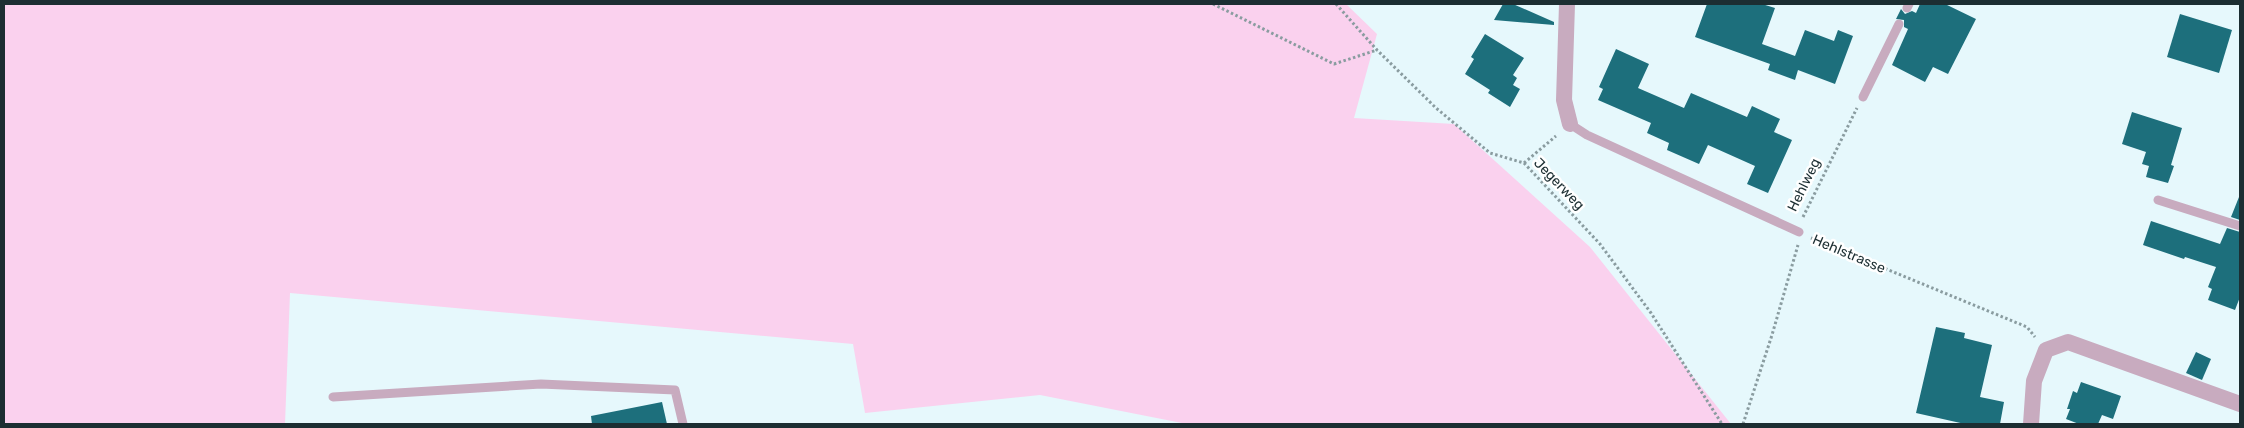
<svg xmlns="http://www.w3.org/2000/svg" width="2244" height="428" viewBox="0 0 2244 428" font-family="Rubik,sans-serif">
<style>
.green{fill:#fad1ee}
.building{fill:#1d6f7c}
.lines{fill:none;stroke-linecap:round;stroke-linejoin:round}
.path{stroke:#8a9ca0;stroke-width:3;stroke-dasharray:2.5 2.5;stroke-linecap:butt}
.lane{stroke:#c8abbf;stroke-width:9}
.street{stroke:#c8abbf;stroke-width:16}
.labels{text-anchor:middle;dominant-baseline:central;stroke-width:5;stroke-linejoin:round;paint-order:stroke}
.street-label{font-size:14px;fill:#1c2e32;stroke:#fff}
</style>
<rect width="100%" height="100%" fill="#e6f8fc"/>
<path class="green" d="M4,4H1346L1377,34L1354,118L1454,124L1590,247L1731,424H1187L1040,395L865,413L853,344L290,293L285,424H4Z"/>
<g class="building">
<path d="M1503,4H1513L1554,22V25L1494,20Z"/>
<path d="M1707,4H1762L1775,8L1762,44L1795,56L1805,30L1834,41L1838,30L1853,36L1835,84L1798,70L1795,80L1768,70L1770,64L1695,37Z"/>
<path d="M1920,4H1945L1976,19L1948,74L1933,67L1925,82L1892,65L1908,29L1904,27V20L1896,19L1901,9L1905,14L1912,11L1916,13Z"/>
<path d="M2180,14L2232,30L2219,73L2167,57Z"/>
<path d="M1485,34L1524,58L1513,75L1517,78L1513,85L1520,89L1510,107L1488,93L1490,90L1465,74L1474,59L1471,57Z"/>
<path d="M1616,49L1649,64L1638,88L1684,108L1691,93L1747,117L1752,106L1780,119L1774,132L1792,140L1768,193L1747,184L1755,166L1708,145L1699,164L1667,150L1669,143L1647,133L1651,123L1598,100L1603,89L1599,87Z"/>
<path d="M2132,112L2182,128L2171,165L2174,166L2168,183L2146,177L2149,166L2142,164L2146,152L2122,144Z"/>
<path d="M2239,197H2240V220L2231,217Z"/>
<path d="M2151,221L2220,244L2227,228L2240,232V297L2235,310L2208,300L2212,289L2208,287L2216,267L2185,257L2184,259L2143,245Z"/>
<path d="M1936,327L1965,333L1964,338L1992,345L1980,397L2004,402L2000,424H1965L1916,413Z"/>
<path d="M2196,352L2211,359L2202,380L2186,373Z"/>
<path d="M2081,382L2121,396L2113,419L2102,415L2098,424H2079L2066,419L2070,409H2067L2073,391L2077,393Z"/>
<path d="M662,402L667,424H592L591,416Z"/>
</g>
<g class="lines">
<g class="path">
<path d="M1213,4L1334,64L1377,50"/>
<path d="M1336,4L1377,50L1436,108L1490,153L1524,163L1600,244L1651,313L1722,424"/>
<path d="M1524,163L1556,136"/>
<path d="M1803,217L1857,108"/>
<path d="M1811,238L2027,327L2035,337"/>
<path d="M1743,424L1772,335L1798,245"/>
</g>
<g class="lane">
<path d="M1907,8L1909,4"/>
<path d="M1863,97L1899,24"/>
<path d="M1570,124L1587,135L1799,232"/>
<path d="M2158,200L2240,226"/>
<path d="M333,397L541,384L675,390L683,424"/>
</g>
<g class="street">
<path d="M1567,4L1564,100L1570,124"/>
<path d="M2031,424L2034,381L2046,350L2068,342L2240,404"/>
</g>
</g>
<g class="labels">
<g class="street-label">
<text transform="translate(1559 184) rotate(46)">Jegerweg</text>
<text transform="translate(1804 185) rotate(-64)">Hehlweg</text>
<text transform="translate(1849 254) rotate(23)">Hehlstrasse</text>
</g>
</g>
<rect width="2244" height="428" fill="none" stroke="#1c2e32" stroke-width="10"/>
</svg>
